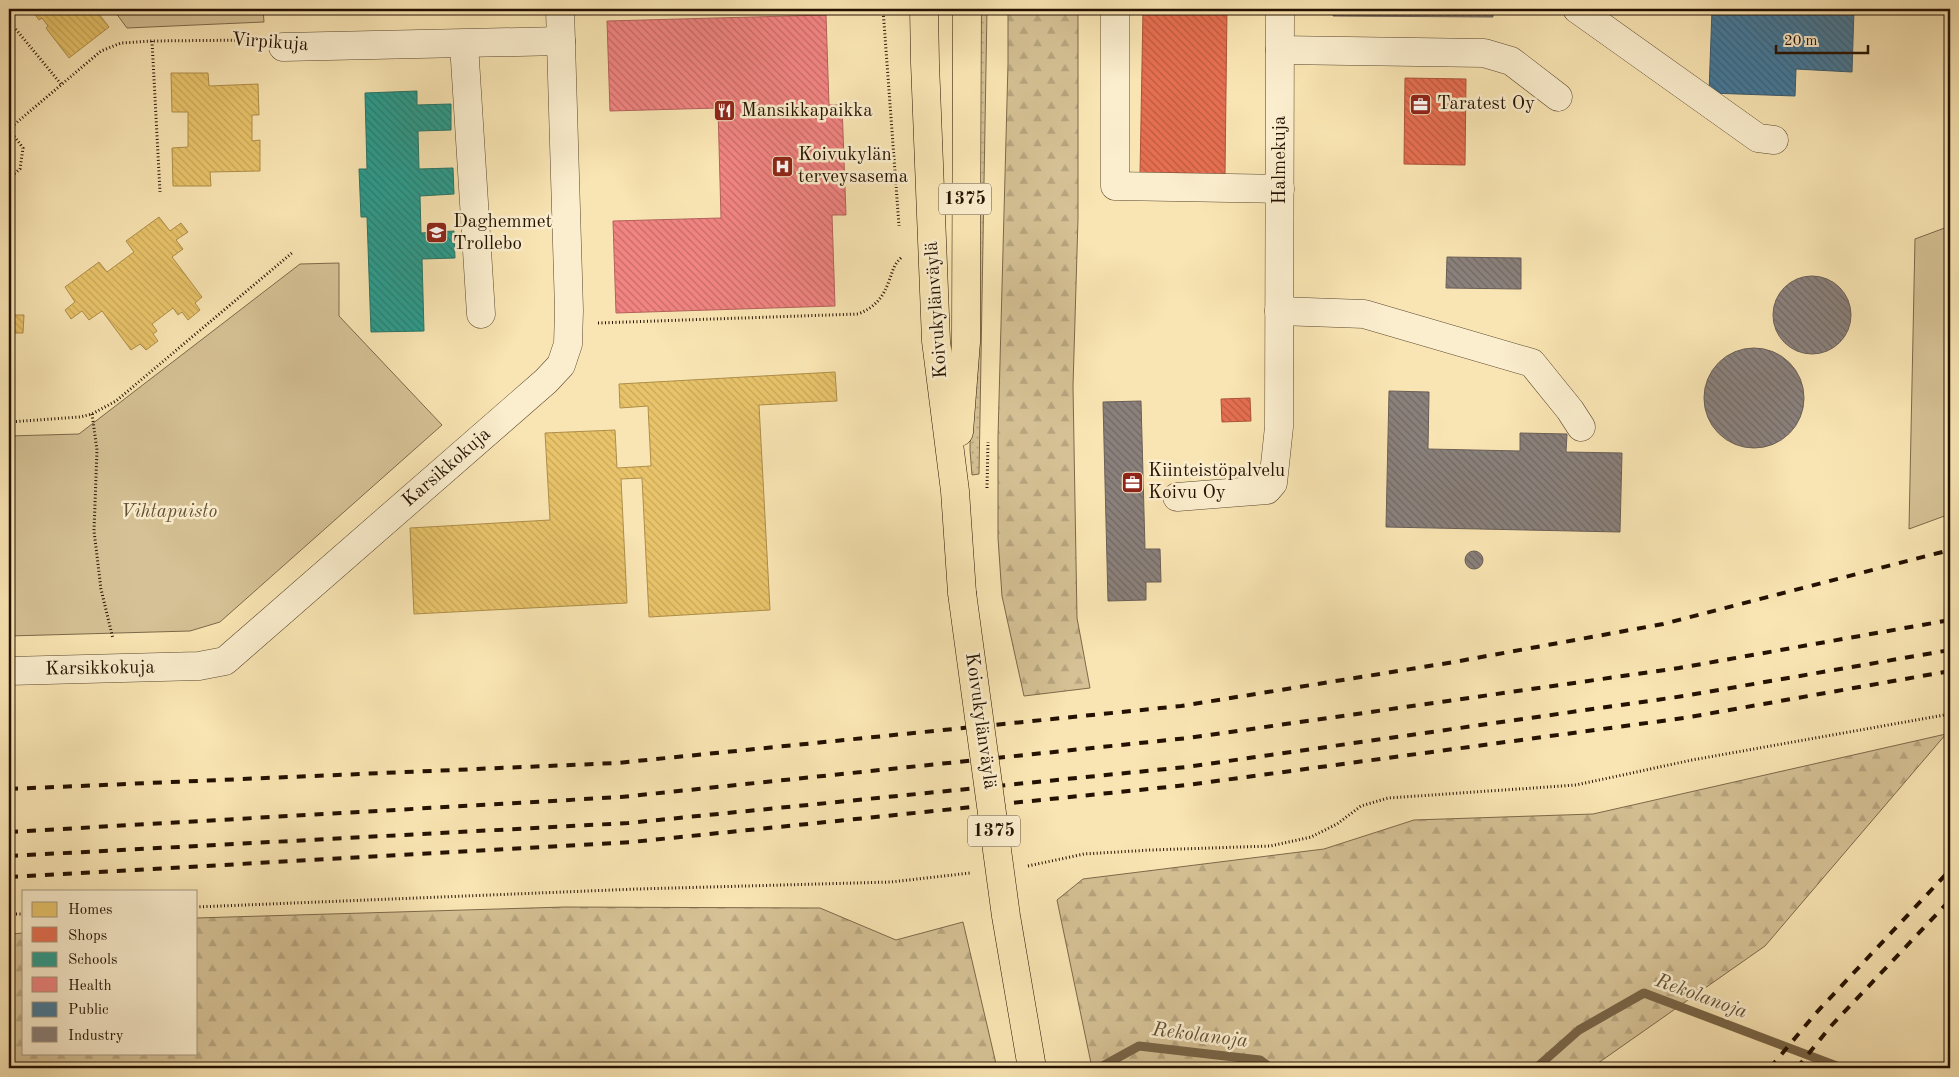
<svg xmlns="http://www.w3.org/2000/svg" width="1959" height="1077" viewBox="0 0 1959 1077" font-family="'Old Standard TT',serif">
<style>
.grass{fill:url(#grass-dots);stroke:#7c694a}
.forest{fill:url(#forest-firs);stroke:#7c694a}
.green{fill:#d5c195;stroke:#7c694a}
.homes{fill:url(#homes-back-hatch);stroke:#ae8e4a}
.shops{fill:url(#shops-back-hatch);stroke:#ac5339}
.schools{fill:url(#schools-back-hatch);stroke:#287364}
.health{fill:url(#health-back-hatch);stroke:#b4625b}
.public{fill:url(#public-back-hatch);stroke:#3b5b6e}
.industry{fill:url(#industry-back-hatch);stroke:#6b5f57}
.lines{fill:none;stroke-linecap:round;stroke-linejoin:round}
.stream{stroke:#796547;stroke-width:9}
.minor-casing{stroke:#59462d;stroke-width:29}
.major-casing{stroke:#241100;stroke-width:29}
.path{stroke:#241100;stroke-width:3;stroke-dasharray:1 2.5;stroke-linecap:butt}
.minor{stroke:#fbeece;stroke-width:28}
.major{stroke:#f9e5b3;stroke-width:28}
.rail{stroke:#241100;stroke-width:4;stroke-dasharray:9 9;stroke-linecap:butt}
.major-bridge-casing{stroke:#241100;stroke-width:29;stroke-linecap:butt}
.major-bridge{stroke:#f9e5b3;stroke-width:28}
.labels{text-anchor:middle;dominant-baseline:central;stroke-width:5;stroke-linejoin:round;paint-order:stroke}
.shield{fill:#fbeece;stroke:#64533e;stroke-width:1}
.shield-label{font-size:18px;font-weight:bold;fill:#241100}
.street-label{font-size:19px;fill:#241100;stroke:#fbeece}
.poi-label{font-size:19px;fill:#241100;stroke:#fbeece;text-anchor:start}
.park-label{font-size:19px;font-style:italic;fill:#624f34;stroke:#fbeece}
.water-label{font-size:20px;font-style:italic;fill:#635035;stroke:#fbeece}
</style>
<defs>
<pattern id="grass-dots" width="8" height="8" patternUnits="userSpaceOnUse" patternTransform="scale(1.25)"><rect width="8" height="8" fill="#d5c195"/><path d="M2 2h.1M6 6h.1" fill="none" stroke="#b7a57f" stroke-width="1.8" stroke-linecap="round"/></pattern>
<pattern id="forest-firs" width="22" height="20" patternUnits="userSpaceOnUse" patternTransform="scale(1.25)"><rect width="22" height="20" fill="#d5c195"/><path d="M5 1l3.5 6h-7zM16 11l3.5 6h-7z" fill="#b7a57f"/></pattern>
<pattern id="homes-back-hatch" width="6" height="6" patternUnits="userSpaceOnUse" patternTransform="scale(1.25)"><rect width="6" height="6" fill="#e9c46a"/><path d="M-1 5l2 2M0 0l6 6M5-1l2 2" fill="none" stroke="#c8a75a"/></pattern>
<pattern id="shops-back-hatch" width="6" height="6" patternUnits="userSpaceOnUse" patternTransform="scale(1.25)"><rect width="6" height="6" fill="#e76f51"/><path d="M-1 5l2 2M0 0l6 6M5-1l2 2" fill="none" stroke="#bb5a41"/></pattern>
<pattern id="schools-back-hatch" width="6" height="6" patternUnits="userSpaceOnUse" patternTransform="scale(1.25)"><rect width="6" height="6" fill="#2a9d8f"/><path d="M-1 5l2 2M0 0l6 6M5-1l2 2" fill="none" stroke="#247f72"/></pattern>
<pattern id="health-back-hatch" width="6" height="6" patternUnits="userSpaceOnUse" patternTransform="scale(1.25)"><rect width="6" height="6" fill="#f28482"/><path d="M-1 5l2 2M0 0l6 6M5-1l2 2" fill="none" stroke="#c46b68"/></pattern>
<pattern id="public-back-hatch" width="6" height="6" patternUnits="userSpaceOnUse" patternTransform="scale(1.25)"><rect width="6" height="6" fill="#457b9d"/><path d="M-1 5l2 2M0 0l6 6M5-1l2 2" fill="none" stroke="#39637e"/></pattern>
<pattern id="industry-back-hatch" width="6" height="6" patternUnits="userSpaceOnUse" patternTransform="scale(1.25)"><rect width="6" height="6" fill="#8a817c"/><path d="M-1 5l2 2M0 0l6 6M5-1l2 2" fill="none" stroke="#716863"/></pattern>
</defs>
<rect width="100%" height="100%" fill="#f9e5b3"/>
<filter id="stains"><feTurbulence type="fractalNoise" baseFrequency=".004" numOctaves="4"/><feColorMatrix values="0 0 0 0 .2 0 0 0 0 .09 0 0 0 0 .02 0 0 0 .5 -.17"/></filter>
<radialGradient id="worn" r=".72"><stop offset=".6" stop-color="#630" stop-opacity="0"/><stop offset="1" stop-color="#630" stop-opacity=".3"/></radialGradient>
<path class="grass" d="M974,9H987L979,474L972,475L970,450Z"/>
<g class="forest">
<path d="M1008,9H1078V219L1073,386L1077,618L1090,688L1024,696L1002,596L998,538V437L1008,64Z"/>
<path d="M1946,734L1765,946L1591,1068H1092L1057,900L1083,879L1324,849L1414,820L1593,814Z"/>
<path d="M565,907L820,908L896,940L963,922L997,1068H9V934L24,933V1053H196V918Z"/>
</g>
<g class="green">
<path d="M113,9H263L264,22L127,28Z"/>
<path d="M1950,226V514L1909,529L1915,239Z"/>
<path d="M339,263V316L442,425L220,622L190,631L9,636V436L79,434L300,264Z"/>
</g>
<g class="homes">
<path d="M31,9H95L109,27L69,58L46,28L48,26L42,18L39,20Z"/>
<path d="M171,73H208L209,86L258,84L259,115H252V141L260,140V171L210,172L211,186H173L172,148L188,147V112H172Z"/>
<path d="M159,217L170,231L181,223L188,232L176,240L183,249L172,257L202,297L195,303L200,310L188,320L182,312L178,315L173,308L152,324L157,331L153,334L158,341L146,350L140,344L131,350L102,311L89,320L82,311L71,319L65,310L75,302L65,287L99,262L107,272L134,252L126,241Z"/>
<path d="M9,307H12V315H24L23,333H12V347H9Z"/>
<path d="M835,372L837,401L759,405L770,610L649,617L642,478L621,479L627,603L414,614L410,528L550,520L545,433L615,430L617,468L651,466L648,406L620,408L619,384Z"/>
</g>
<g class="shops">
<path d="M1143,9H1227L1225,175L1140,174Z"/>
<path d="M1405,78L1466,79L1465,165L1404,164Z"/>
<path d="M1250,398L1251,421L1222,422L1221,399Z"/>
</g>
<path class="schools" d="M417,91V105L451,104V130L418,131L419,169L453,168L454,194L420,196L421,233L454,231L455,258L422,259L424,331L371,332L367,217H361L359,169H367L365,93Z"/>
<path class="health" d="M826,15L829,105H842L846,215H832L835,306L616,313L613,221L721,218L718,108L610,111L607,21Z"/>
<path class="public" d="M1712,9H1854L1852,72L1796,69L1795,96L1709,93Z"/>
<g class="industry">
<path d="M1333,9H1493V17L1333,16Z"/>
<path d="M1447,257L1521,258V289L1446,288Z"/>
<circle cx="1812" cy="315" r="39"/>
<circle cx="1754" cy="398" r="50"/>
<path d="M1389,391L1429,392L1428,449L1520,451V433L1567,434L1566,452L1622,453L1620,532L1386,527Z"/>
<path d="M1141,401L1145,549H1160L1161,582H1146V600L1108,601L1103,402Z"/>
<circle cx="1474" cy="560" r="9"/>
</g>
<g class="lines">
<g class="stream">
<path d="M1099,1068L1139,1046L1260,1060L1271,1068"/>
<path d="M1536,1068L1579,1030L1644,993L1842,1068"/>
</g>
<defs>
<g id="minor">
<path d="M1115,9V186L1280,189"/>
<path d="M1577,9L1758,138L1774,140"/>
<path d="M464,44L481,314"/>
<path d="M283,47L561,41"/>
<path d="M1280,50L1484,53L1511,61L1558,97"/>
<path d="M1279,311L1364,314L1532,363L1570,410L1581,427"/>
<path d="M1177,497L1267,490L1273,483L1279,427L1280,9"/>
<path d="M9,671L199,666L225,661L546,381L561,365L568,344L569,310L560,9"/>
</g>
<g id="major">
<path d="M924,9L925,63L936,341L955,491L962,593"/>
<path d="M959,432L966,342L967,9"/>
</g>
</defs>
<use href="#minor" class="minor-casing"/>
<use href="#major" class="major-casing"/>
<g class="path">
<path d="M883,9L899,226"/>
<path d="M9,21L61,84"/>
<path d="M152,41L160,192"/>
<path d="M9,129L101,51L121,43L152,41L256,40"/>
<path d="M9,178L20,169L23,148L9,129"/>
<path d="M598,323L858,314C874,308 883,298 889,281C893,271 893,265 902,257"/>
<path d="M92,414L97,450L94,531L101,589L113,639"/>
<path d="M9,422L80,417L92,414L116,401L293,252"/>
<path d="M987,488L988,442"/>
<path d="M1028,866L1084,854L1151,850L1270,846L1311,837L1337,824L1361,806L1388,798L1576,785L1692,760L1950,714"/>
<path d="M196,907L637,889L891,882L970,873"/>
<path d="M9,914H24"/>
</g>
<use href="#minor" class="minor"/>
<use href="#major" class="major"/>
<g class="rail">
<path d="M9,789L617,763L1181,706L1454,662L1663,624L1950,550"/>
<path d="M9,832L621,797L1188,738L1679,668L1950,620"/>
<path d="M9,856L628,823L1186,767L1684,696L1950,650"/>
<path d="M9,877L632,842L1187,785L1684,718L1950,671"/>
<path d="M1770,1068L1816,1013L1950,870"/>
<path d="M1797,1068L1831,1026L1950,900"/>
</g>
<defs>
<path id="major-bridge" d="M962,593L1006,916L1032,1068"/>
</defs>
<use href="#major-bridge" class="major-bridge-casing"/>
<use href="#major-bridge" class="major-bridge"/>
</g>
<defs>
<symbol id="office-square" viewBox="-11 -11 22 22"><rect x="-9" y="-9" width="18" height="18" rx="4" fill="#8f2418" stroke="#fbeece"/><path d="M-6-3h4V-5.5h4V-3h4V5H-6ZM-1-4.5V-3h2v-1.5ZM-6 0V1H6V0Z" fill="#fff"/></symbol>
<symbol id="restaurant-square" viewBox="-11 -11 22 22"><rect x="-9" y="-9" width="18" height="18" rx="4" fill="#8f2418" stroke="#fbeece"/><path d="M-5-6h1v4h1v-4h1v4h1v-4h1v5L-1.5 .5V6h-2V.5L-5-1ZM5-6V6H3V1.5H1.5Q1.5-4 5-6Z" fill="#fff"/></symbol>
<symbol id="hospital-square" viewBox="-11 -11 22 22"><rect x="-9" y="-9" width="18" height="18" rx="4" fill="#8f2418" stroke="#fbeece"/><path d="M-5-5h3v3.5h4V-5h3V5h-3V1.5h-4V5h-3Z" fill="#fff"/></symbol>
<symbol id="school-square" viewBox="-11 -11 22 22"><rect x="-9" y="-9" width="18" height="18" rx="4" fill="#8f2418" stroke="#fbeece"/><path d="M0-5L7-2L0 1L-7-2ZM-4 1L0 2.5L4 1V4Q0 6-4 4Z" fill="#fff"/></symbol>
</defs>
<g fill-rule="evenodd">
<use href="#office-square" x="1408" y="92" width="25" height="25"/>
<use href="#restaurant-square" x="712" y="98" width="25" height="25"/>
<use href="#hospital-square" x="770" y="154" width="25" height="25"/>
<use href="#school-square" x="424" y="220" width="25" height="25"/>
<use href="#office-square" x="1120" y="470" width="25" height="25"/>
</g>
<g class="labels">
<g class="shield">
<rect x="939" y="183.5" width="52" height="31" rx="4"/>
<rect x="968" y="815.5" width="52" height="31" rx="4"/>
</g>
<g class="shield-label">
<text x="965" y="199">1375</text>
<text x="994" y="831">1375</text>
</g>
<g class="street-label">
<text transform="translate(270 43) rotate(4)">Virpikuja</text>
<text transform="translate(1280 160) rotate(-90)">Halmekuja</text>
<text transform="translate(937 310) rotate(-94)">Koivukylänväylä</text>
<text transform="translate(447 468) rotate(-41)">Karsikkokuja</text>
<text transform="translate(100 669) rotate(-1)">Karsikkokuja</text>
<text transform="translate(980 721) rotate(82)">Koivukylänväylä</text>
</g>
<g class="poi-label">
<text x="1437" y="104">Taratest Oy</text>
<text x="741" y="111">Mansikkapaikka</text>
<text x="798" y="155">Koivukylän<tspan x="798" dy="22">terveysasema</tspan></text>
<text x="453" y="222">Daghemmet<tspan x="453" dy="22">Trollebo</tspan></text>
<text x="1148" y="471">Kiinteistöpalvelu<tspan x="1148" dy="22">Koivu Oy</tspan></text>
</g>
<g class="park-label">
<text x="169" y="512">Vihtapuisto</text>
</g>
<g class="water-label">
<text transform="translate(1701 997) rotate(20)">Rekolanoja</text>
<text transform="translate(1200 1036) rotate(7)">Rekolanoja</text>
</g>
</g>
<rect width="1959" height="1077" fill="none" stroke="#f9e5b3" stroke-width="30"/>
<rect x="10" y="10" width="1939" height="1057" fill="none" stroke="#241100" stroke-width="2.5"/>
<rect x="15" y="15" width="1929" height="1047" fill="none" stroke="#241100"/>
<rect x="22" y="890" width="175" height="165" fill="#fbeece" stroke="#a5967c"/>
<rect x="32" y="902" width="25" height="15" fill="#e9c46a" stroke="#a5967c"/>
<text x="68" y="914" font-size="15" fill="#241100">Homes</text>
<rect x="32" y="927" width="25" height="15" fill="#e76f51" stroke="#a5967c"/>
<text x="68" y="940" font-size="15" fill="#241100">Shops</text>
<rect x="32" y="952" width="25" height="15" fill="#2a9d8f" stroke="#a5967c"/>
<text x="68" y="964" font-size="15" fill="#241100">Schools</text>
<rect x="32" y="977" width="25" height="15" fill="#f28482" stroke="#a5967c"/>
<text x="68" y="990" font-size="15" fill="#241100">Health</text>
<rect x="32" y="1002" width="25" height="15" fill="#457b9d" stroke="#a5967c"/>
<text x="68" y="1014" font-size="15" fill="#241100">Public</text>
<rect x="32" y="1027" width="25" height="15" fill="#8a817c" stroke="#a5967c"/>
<text x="68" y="1040" font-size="15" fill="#241100">Industry</text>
<path d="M1776 45v8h92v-8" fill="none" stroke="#241100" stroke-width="2.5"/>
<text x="1784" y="45" font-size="15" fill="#241100" stroke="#fbeece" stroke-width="4" paint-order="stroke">20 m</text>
<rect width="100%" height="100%" filter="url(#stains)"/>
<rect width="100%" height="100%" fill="url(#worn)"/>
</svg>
